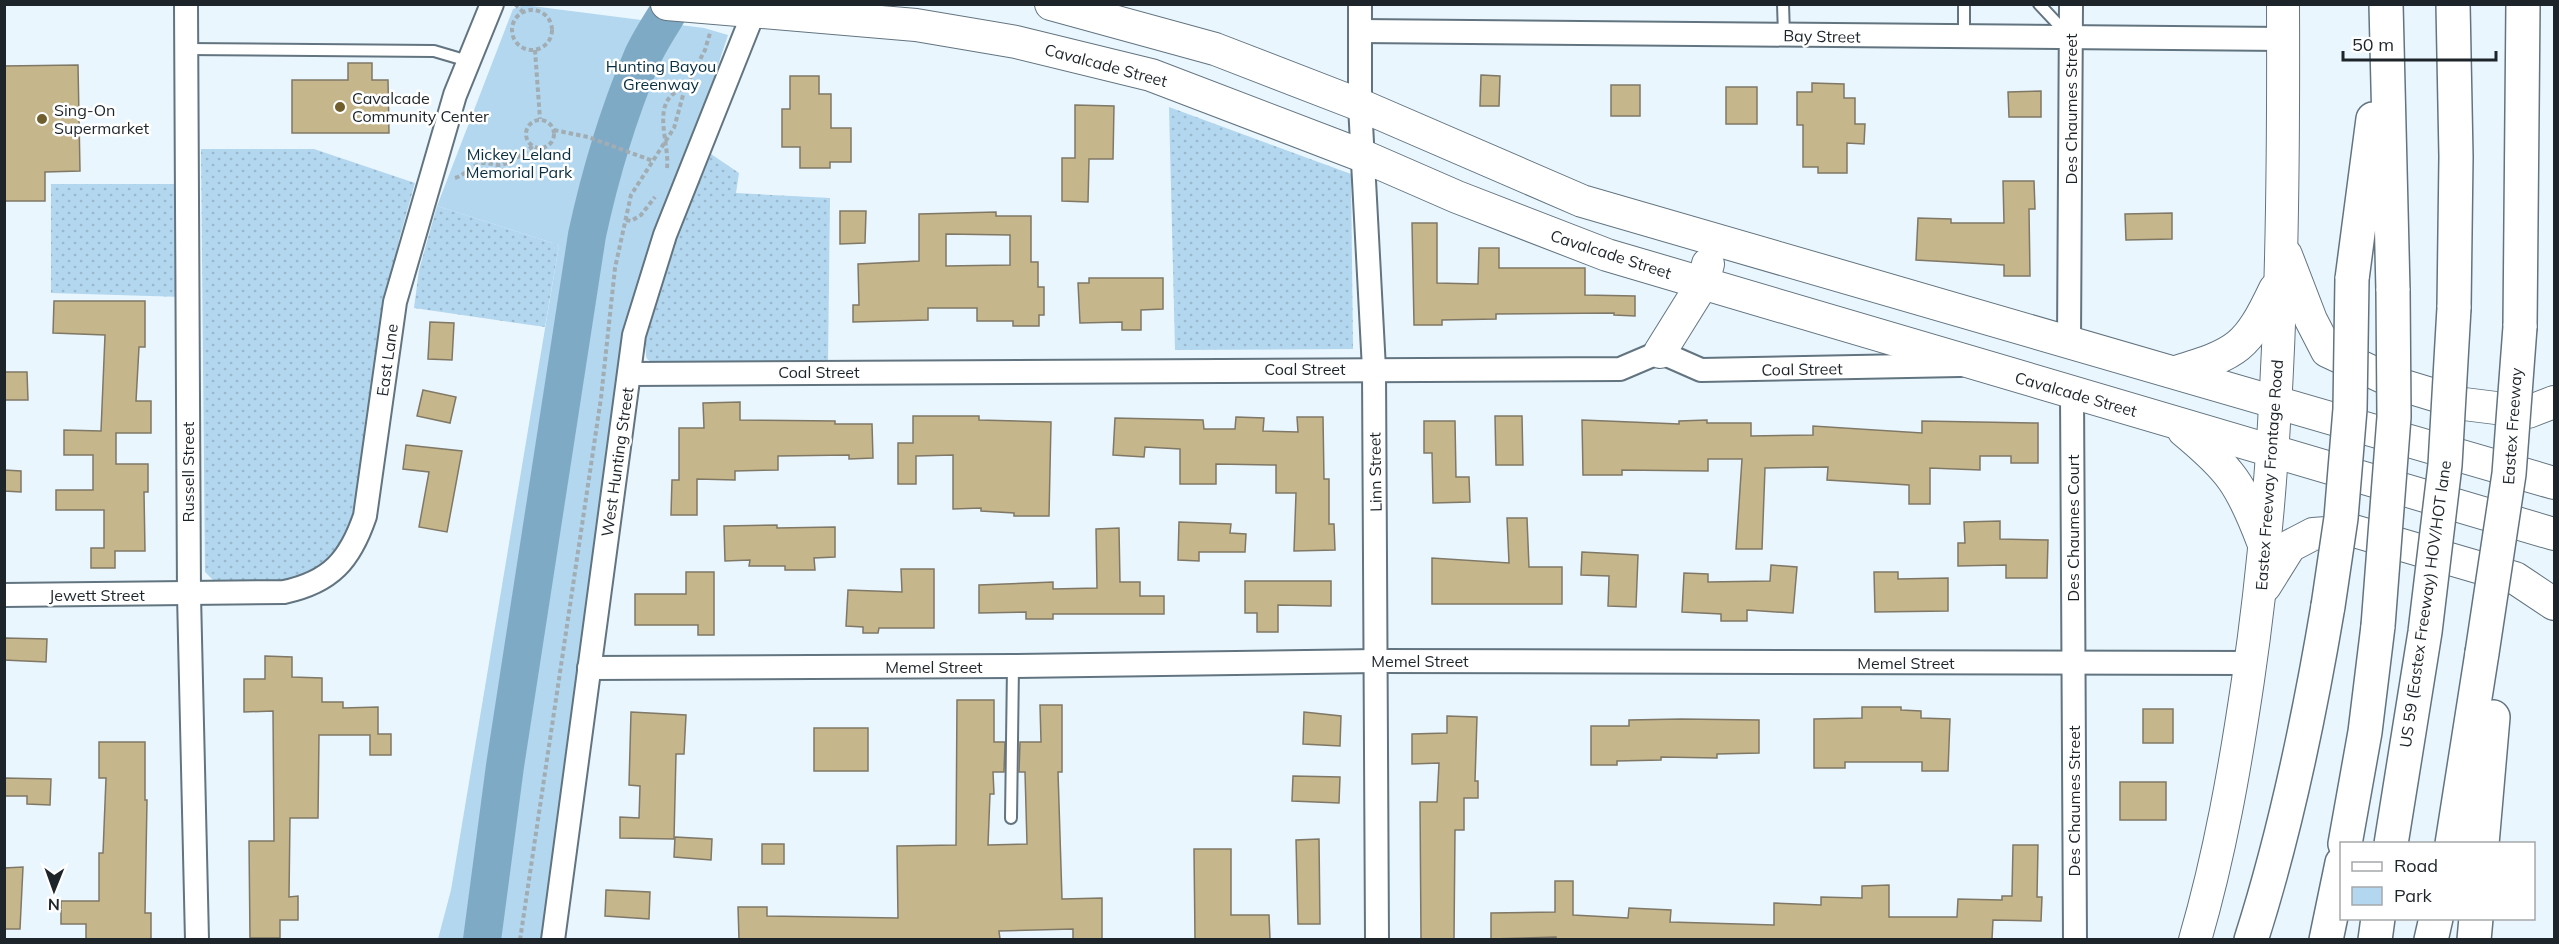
<svg xmlns="http://www.w3.org/2000/svg" width="2559" height="944" viewBox="0 0 2559 944" font-family="Mulish,sans-serif">
<style>
.grass{fill:url(#grass-dots)}
.green{fill:#b2d7ef}
.lines{fill:none;stroke-linecap:round;stroke-linejoin:round}
.river{stroke:#7faac5;stroke-width:38}
.building{fill:#c6b68b;stroke:#7f7866;stroke-width:1.5;fill-rule:evenodd}
.lane-casing{stroke:#62747f;stroke-width:14}
.street-casing{stroke:#62747f;stroke-width:26}
.secondary-casing{stroke:#62747f;stroke-width:34}
.highway-casing{stroke:#62747f;stroke-width:36}
.path{stroke:#a2adb3;stroke-width:4;stroke-dasharray:4.5 3;stroke-linecap:butt}
.lane{stroke:#fff;stroke-width:10}
.street{stroke:#fff;stroke-width:22}
.secondary{stroke:#fff;stroke-width:32}
.highway{stroke:#fff;stroke-width:33}
.highway-bridge-casing{stroke:#62747f;stroke-width:36;stroke-linecap:butt}
.highway-bridge{stroke:#fff;stroke-width:33}
.poi-dot{fill:#705e2c;stroke:#fff;stroke-width:2}
.labels{text-anchor:middle;dominant-baseline:central;stroke-width:5;stroke-linejoin:round;paint-order:stroke}
.street-label{font-size:16px;fill:#1e252a;stroke:#fff}
.park-label{font-size:16px;fill:#062d40;stroke:#fff}
.poi-label{font-size:16px;fill:#1e252a;stroke:#fff;text-anchor:start}
</style>
<defs>
<pattern id="grass-dots" width="8" height="8" patternUnits="userSpaceOnUse" patternTransform="scale(1.5)"><rect width="8" height="8" fill="#b2d7ef"/><path d="M2 2h.1M6 6h.1" fill="none" stroke="#99b8cd" stroke-width="1.8" stroke-linecap="round"/></pattern>
</defs>
<rect width="100%" height="100%" fill="#eaf6fe"/>
<g class="grass">
<path d="M1169,107L1351,174L1353,349L1175,350Z"/>
<path d="M201,149H314L415,183L399,240L383,320L353,526L331,562L294,581L221,588L205,572Z"/>
<path d="M711,154L739,173L736,193L830,198L828,366L659,367L647,359C636,325 695,191 711,154Z"/>
<path d="M51,184H180L183,297L51,293Z"/>
<path d="M437,206L559,245L545,327L414,308L419,270Z"/>
</g>
<path class="green" d="M524,5L704,28L728,35L690,150L653,246L546,939H438L451,890L559,245L437,206L513,9Z"/>
<g class="lines">
<path class="river" d="M482,940L505,766L587,235C600,175 617,117 641,60C649,41 662,23 673,4"/>
</g>
<g class="building">
<path d="M348,63H372V80H388L389,133H292V80H348Z"/>
<path d="M78,65L80,171L45,172V201H4V66Z"/>
<path d="M1481,75L1500,76L1499,106H1480Z"/>
<path d="M790,76H819V94H831V128H851V162H830V168H800V147H782V109H790Z"/>
<path d="M1812,83L1844,84V98H1855V124H1865L1864,144L1847,143V173H1818V167H1803V125H1797V92H1812Z"/>
<rect x="1611" y="85" width="29" height="31"/>
<rect x="1726" y="87" width="31" height="37"/>
<path d="M2041,91V117H2009L2008,92Z"/>
<path d="M1075,105L1114,106L1113,159H1089L1088,202L1062,201V158H1075Z"/>
<path d="M2003,181H2034L2035,209H2029L2030,276H2004V265L1916,260L1918,218L1951,219V223H2004Z"/>
<path d="M840,211H866L865,243L840,244Z"/>
<path d="M996,212V216H1031V262H1038V287H1044V315H1039V326H1013V321H977V308H928V320L853,322V305H859L858,264L919,261V214ZM946,234L1010,235V265L946,266Z"/>
<path d="M2172,213V239L2126,240L2125,214Z"/>
<path d="M1412,223H1437V283L1478,284L1479,248H1499V268H1585V295L1635,296V316L1614,315V313L1496,314V319L1442,320V325H1414Z"/>
<path d="M1089,278H1163V309L1141,310V330H1122V322L1080,323L1078,283H1089Z"/>
<path d="M54,301H145V347H139L136,401H151V433H116V464H148V492H144L145,551H115V568H91V548H104V510H56V490H93V455H64V430L101,431L105,335L53,333Z"/>
<path d="M430,322L454,323L452,360L428,359Z"/>
<path d="M4,372H27L28,400H4Z"/>
<path d="M423,390L456,397L450,423L417,416Z"/>
<path d="M740,402V420L835,421V424H872L873,458L849,459V455L778,456V470L735,471V480L697,479V515H671L672,480H679V428H704L703,403Z"/>
<path d="M913,416H979V420L1051,422L1049,516H1014V513L981,511V508L953,509V455L916,456V484H898V443H913Z"/>
<path d="M1495,416H1522L1523,465H1496Z"/>
<path d="M1236,417L1264,418L1263,431L1298,432L1297,417H1323L1324,479H1329V524H1334L1335,550L1294,551L1296,493H1276V465L1216,464V484H1180V449L1145,447L1144,457L1113,455L1115,418L1203,420L1204,429H1235Z"/>
<path d="M1582,420L1679,424V421L1707,420V423H1751V436L1813,435V426L1922,433V421L2038,423V463H2011V456H1980V470L1930,468V504H1909V485L1827,480L1828,467L1765,468L1762,549H1736L1742,459H1708V471L1622,470V475H1583Z"/>
<path d="M1424,421H1455L1456,477H1469L1470,502L1433,503L1432,453H1424Z"/>
<path d="M406,445L462,451L447,532L419,527L429,472L403,469Z"/>
<path d="M4,470L21,471V492L4,491Z"/>
<path d="M1507,518H1527L1529,567H1562V604H1432V558L1509,563Z"/>
<path d="M2000,521V539L2048,540L2047,578H2006V565L1958,566V543H1965L1964,522Z"/>
<path d="M1179,522L1231,524L1230,533L1246,534L1245,552H1199V561L1178,560Z"/>
<path d="M777,525V528L835,527V557L814,558L815,570H785V566H749L750,560L725,561L724,526Z"/>
<path d="M1119,528L1120,582H1140V596H1164V614H1053V619H1026V612L979,613V585L1053,582V589L1097,588L1096,529Z"/>
<path d="M1582,552L1638,555L1636,607L1608,606L1609,576L1581,575Z"/>
<path d="M1771,565L1797,567L1793,613L1747,610V621H1721V614L1682,612L1684,573L1708,574V582L1770,581Z"/>
<path d="M901,569H934V628H879L878,633H863V627L846,626L848,590L902,592Z"/>
<path d="M686,572H714V635H698V625H635V594H686Z"/>
<path d="M1874,572H1898V579L1948,578V611L1875,612Z"/>
<path d="M1245,581H1331V606L1278,605V632H1257V613H1245Z"/>
<path d="M5,638L47,639L46,662L4,660Z"/>
<path d="M265,656L292,657V677L322,678V702H343V708L378,707V734H391V755H370V735H319L318,818H290L289,897L298,896V920H280V938H250L249,841H274L273,711L244,712V679H265Z"/>
<path d="M957,700H994V742H1005L1004,772H993L994,794H990L988,845L1027,844L1025,772H1019L1020,742H1041L1040,705H1062V772H1058L1062,899L1102,898V939H1073V929L999,931L1000,939H739L738,907H767V916L898,918L897,846L956,845Z"/>
<path d="M1862,707H1901V710L1921,711V718L1950,719L1948,771H1922V762H1845V768H1814V719L1862,718Z"/>
<rect x="2143" y="709" width="30" height="34"/>
<path d="M631,712L686,715L684,754H676L674,839L620,838V817L639,818L640,786L629,785Z"/>
<path d="M1304,712L1341,716L1340,746L1303,744Z"/>
<path d="M1447,716L1477,717L1475,781H1478V798H1464V830H1455L1454,939H1421L1420,802H1437L1439,763L1412,764V734L1447,733Z"/>
<path d="M1681,719L1759,720V753L1717,754V758L1661,757V760L1617,761V765H1591V726H1629V720Z"/>
<rect x="814" y="728" width="54" height="43"/>
<path d="M99,742H145V800H147L145,913H151V939H86V924H61V901H99V853H103L106,778H99Z"/>
<path d="M1293,776L1340,777L1339,803L1292,801Z"/>
<path d="M4,778L51,779L50,805L27,804V796H4Z"/>
<rect x="2120" y="782" width="46" height="38"/>
<path d="M675,837L712,839L711,860L674,857Z"/>
<path d="M1319,839L1320,924H1298L1296,840Z"/>
<rect x="762" y="844" width="22" height="20"/>
<path d="M2013,845H2038L2037,897H2042L2041,921L1993,920L1992,939H1556V937L1491,939V913L1555,912V881H1573V915L1628,918L1629,908L1671,910L1670,922L1774,925V903L1821,905V897L1862,898V886L1889,885V917H1957L1958,899L2002,900V896H2012Z"/>
<path d="M1194,849H1231V915H1269L1270,939H1195Z"/>
<path d="M23,867L20,929H4V868Z"/>
<path d="M606,890L650,892L649,919L605,916Z"/>
</g>
<g class="lines">
<defs>
<g id="lane">
<path d="M1783,4L1784,35"/>
<path d="M2039,4L2068,35"/>
<path d="M1964,37V4"/>
<path d="M185,49L434,51L468,61"/>
<path d="M1011,818L1013,666"/>
</g>
<g id="street">
<path d="M186,4L189,595L197,940"/>
<path d="M1360,4V105L1374,369L1377,940"/>
<path d="M1360,31L2284,39"/>
<path d="M2069,341L2071,4"/>
<path d="M630,374L1620,369L1660,352L1701,370L1960,365"/>
<path d="M2072,393L2075,940"/>
<path d="M4,595L284,592C331,582 350,560 365,516L395,302L455,95L492,4"/>
<path d="M589,668L1013,666L1377,661L2251,663"/>
<path d="M553,940L634,335L665,235L757,4"/>
</g>
<g id="secondary">
<path d="M667,4L916,25L1016,42L1151,75L1363,156L1457,197L1607,255L2554,534"/>
<path d="M1051,4L1215,49L1360,105L1582,201L2554,483"/>
<path d="M2286,255L2311,320L2327,351L2398,384L2464,404L2528,412L2554,402"/>
<path d="M1660,352L1703,283L1708,264"/>
<path d="M2176,372C2238,353 2247,348 2275,289"/>
<path d="M2184,431C2231,470 2241,484 2263,542"/>
<path d="M2265,586L2290,546L2313,534L2354,531L2515,578L2554,604"/>
<path d="M2195,940C2220,854 2235,768 2248,680C2281,456 2284,230 2283,4"/>
</g>
<g id="highway">
<path d="M2386,4L2393,291"/>
<path d="M2453,4L2456,157L2454,308"/>
<path d="M2352,279L2373,119"/>
<path d="M2520,327L2523,4"/>
<path d="M2345,844L2365,732L2378,626"/>
<path d="M2452,844L2482,653"/>
<path d="M2482,844L2493,717"/>
<path d="M2251,940C2286,831 2309,719 2328,606"/>
<path d="M2326,940L2342,863"/>
<path d="M2375,940L2378,918"/>
<path d="M2431,940L2436,918"/>
<path d="M2474,940L2476,918"/>
</g>
</defs>
<use href="#lane" class="lane-casing"/>
<use href="#street" class="street-casing"/>
<use href="#secondary" class="secondary-casing"/>
<use href="#highway" class="highway-casing"/>
<g class="path">
<path d="M515,4L524,13"/>
<circle cx="532" cy="30" r="20"/>
<path d="M535,50L540,119"/>
<circle cx="540" cy="134" r="14"/>
<path d="M554,130L588,137L653,161"/>
<path d="M667,168C670,141 648,99 685,88"/>
<path d="M455,178C465,175 470,167 479,164C487,161 492,165 499,165C511,164 523,153 533,146"/>
<path d="M626,220L631,221L641,215L655,197"/>
<path d="M520,940L601,398L615,268L631,195L674,128L685,88L705,50L710,33"/>
</g>
<use href="#lane" class="lane"/>
<use href="#street" class="street"/>
<use href="#secondary" class="secondary"/>
<use href="#highway" class="highway"/>
<defs>
<g id="highway-bridge">
<path d="M2328,606L2341,518L2350,409L2352,279"/>
<path d="M2378,626L2394,417L2393,291"/>
<path d="M2482,653L2509,474L2520,327"/>
<path d="M2391,844L2425,632L2445,465L2454,308"/>
</g>
</defs>
<use href="#highway-bridge" class="highway-bridge-casing"/>
<use href="#highway-bridge" class="highway-bridge"/>
</g>
<g class="poi-dot">
<circle cx="340" cy="107" r="6"/>
<circle cx="42" cy="119" r="6"/>
</g>
<g class="labels">
<g class="street-label">
<text transform="translate(1822 36) rotate(1)">Bay Street</text>
<text transform="translate(1106 65) rotate(15)">Cavalcade Street</text>
<text transform="translate(2071 109) rotate(-90)">Des Chaumes Street</text>
<text transform="translate(1611 254) rotate(18)">Cavalcade Street</text>
<text transform="translate(387 360) rotate(-82)">East Lane</text>
<text x="1305" y="369">Coal Street</text>
<text transform="translate(1802 369) rotate(-1)">Coal Street</text>
<text x="819" y="372">Coal Street</text>
<text transform="translate(2076 394) rotate(16)">Cavalcade Street</text>
<text transform="translate(2512 426) rotate(-86)">Eastex Freeway</text>
<text transform="translate(617 462) rotate(-82)">West Hunting Street</text>
<text transform="translate(188 472) rotate(-90)">Russell Street</text>
<text transform="translate(1375 472) rotate(-91)">Linn Street</text>
<text transform="translate(2269 475) rotate(-86)">Eastex Freeway Frontage Road</text>
<text transform="translate(2073 528) rotate(-90)">Des Chaumes Court</text>
<text x="97" y="595">Jewett Street</text>
<text transform="translate(2425 604) rotate(-82)">US 59 (Eastex Freeway) HOV/HOT lane</text>
<text x="1420" y="661">Memel Street</text>
<text x="1906" y="663">Memel Street</text>
<text x="934" y="667">Memel Street</text>
<text transform="translate(2074 801) rotate(-90)">Des Chaumes Street</text>
</g>
<g class="park-label">
<text x="661" y="66">Hunting Bayou<tspan x="661" dy="18">Greenway</tspan></text>
<text x="519" y="154">Mickey Leland<tspan x="519" dy="18">Memorial Park</tspan></text>
</g>
<g class="poi-label">
<text x="352" y="98">Cavalcade<tspan x="352" dy="18">Community Center</tspan></text>
<text x="54" y="110">Sing-On<tspan x="54" dy="18">Supermarket</tspan></text>
</g>
</g>
<rect width="2559" height="944" fill="none" stroke="#1e252a" stroke-width="12"/>
<rect x="2340" y="842" width="195" height="78" fill="#ffffff" stroke="#a5a8aa" stroke-width="1.5"/>
<rect x="2352" y="862" width="30" height="9" fill="#ffffff" stroke="#a5a8aa" stroke-width="1.5"/>
<text x="2394" y="872" font-size="18" fill="#1e252a">Road</text>
<rect x="2352" y="887" width="30" height="18" fill="#b2d7ef" stroke="#a5a8aa" stroke-width="1.5"/>
<text x="2394" y="902" font-size="18" fill="#1e252a">Park</text>
<g transform="translate(54 890) rotate(181)" stroke="#ffffff" stroke-width="4.5" paint-order="stroke">
<path d="M0-4.5L10 22L0 15L-10 22Z" fill="#1e252a"/>
<text y="-9" font-size="16" font-weight="bold" text-anchor="middle" fill="#1e252a">N</text>
</g>
<path d="M2343 51v9h153v-9" fill="none" stroke="#1e252a" stroke-width="3"/>
<text x="2352" y="51" font-size="18" fill="#1e252a" stroke="#ffffff" stroke-width="4.5" paint-order="stroke">50 m</text>
</svg>
